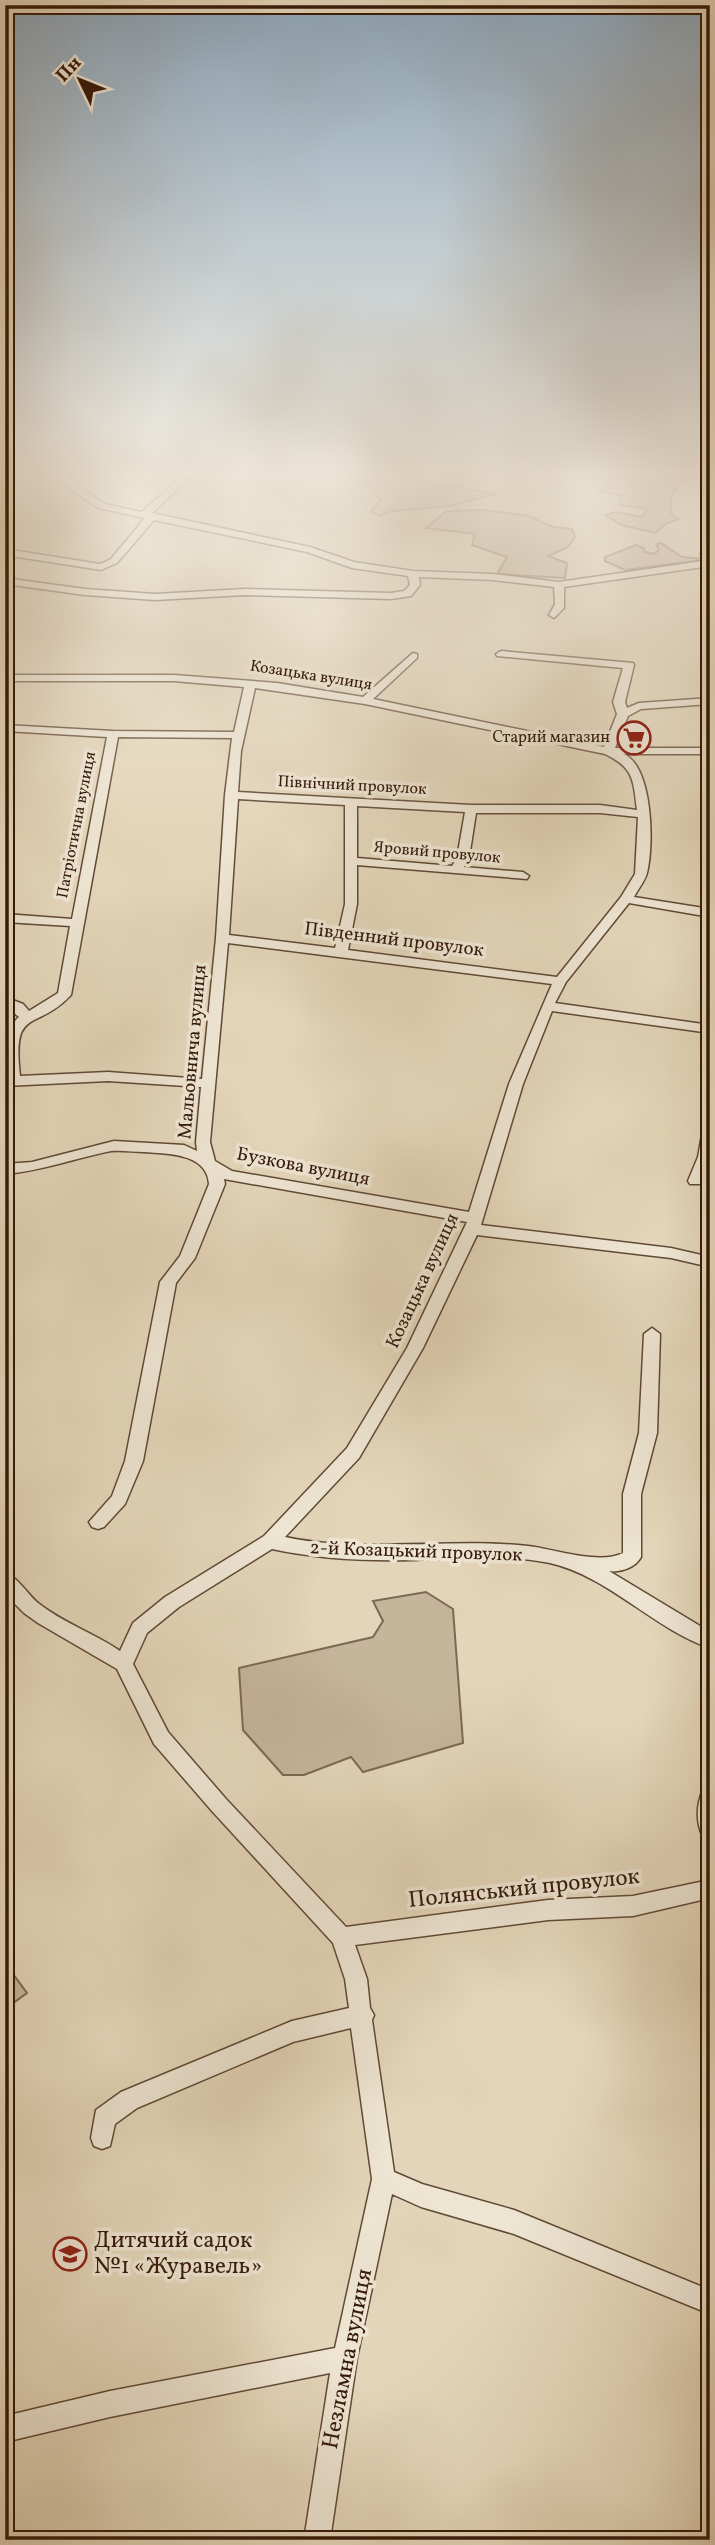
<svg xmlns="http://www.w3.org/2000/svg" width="715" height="2545" viewBox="0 0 715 2545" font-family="Vollkorn,serif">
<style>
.green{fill:#c5b59b;stroke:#7d6852;stroke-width:2}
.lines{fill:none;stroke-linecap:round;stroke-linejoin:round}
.minor-casing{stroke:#604935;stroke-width:3}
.minor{fill:#ede4d2;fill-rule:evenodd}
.labels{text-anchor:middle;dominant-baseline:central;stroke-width:7;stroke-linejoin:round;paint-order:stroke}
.far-street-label{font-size:16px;fill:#351a09;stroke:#ede4d2}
.far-poi-label{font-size:16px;fill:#351a09;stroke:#ede4d2;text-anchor:end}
.street-label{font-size:19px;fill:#351a09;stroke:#ede4d2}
.near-street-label{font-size:23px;fill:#351a09;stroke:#ede4d2}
.near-poi-label{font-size:23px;fill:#351a09;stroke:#ede4d2;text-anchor:start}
</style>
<rect width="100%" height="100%" fill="#e3d5b9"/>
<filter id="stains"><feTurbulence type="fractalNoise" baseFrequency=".00286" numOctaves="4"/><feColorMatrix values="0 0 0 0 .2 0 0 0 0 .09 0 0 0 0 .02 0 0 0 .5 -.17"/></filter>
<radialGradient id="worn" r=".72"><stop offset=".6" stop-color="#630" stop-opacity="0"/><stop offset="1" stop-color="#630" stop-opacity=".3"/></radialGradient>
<g class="green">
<path d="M368,473H405L437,483L496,494L450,506L392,511L380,516L371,511L381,500L357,475Z"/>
<path d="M645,473H710V487L681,483L672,494L670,514L679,519L667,523L655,533L621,525L606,515L616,512L643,517L647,509L619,505L622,496L599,491L611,479H639Z"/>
<path d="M484,510L529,516L553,527L572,529L575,537L568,547L548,556L567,563L565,578L497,574L507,557L472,545L475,534L426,528L447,511Z"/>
<path d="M661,543L682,557L705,559L700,553L710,543V559L625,570L605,561V557L636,545L644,548L645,552L654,554L659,550L656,544Z"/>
<path d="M426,1592L453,1609L463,1743L363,1772L351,1757L304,1775H283L243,1730L239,1668L373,1637L383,1621L373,1601Z"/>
<path d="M5,1963L27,1993L5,2009Z"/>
</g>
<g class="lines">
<defs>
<g id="minor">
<path d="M48,473L62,474L104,504L142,512L185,473H195L152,513L310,547L354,562L413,571L493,574L559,582L710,560V566L564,587V608L554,618L549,615L555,604L554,587L493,580L419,577L420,585L411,596L391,599L245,595L155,600L85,595L5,584V578L85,589L155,594L245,589L391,593L404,591L410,585L408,576L352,568L307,552L154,520L117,563L101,570L5,555V549L100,564L111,559L145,518L98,508Z"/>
<path d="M501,651L633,663L634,665L625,702L627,708L639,703L710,698V704L641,709L628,716L615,748H710V754H624C653,768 654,845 647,873C645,881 638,889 634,897L710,909V917L629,903L566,982L555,1003L710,1025V1033L552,1011L523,1084L481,1225L671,1248L710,1257V1267L671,1258L477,1235L423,1348L359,1458L285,1537C365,1554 447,1537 528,1546C554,1549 599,1565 623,1553V1494L639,1433L644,1334L652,1328L660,1334L657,1433L641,1494V1557C636,1567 620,1573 609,1571L710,1632V1648C652,1628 610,1577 550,1563C504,1554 456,1558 411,1560C364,1561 318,1559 272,1549L179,1607L147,1633L133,1664L168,1732L226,1799L346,1927L548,1900L633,1896L700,1882L710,1877V1898L633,1916L548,1920L355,1945L367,1979L370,2008L374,2015L372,2020L394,2172L422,2184L514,2210L710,2290V2314L514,2234L421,2207L392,2194L357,2358L330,2540H304L330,2373L110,2417L5,2442V2416L110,2391L335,2348L372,2179L351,2028L293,2042L137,2108L115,2124L110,2146L102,2149L94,2146L91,2138L96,2110L121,2092L292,2021L349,2008L345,1979L333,1943L212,1811L154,1744L117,1669L38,1623L24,1613L5,1594V1573C18,1577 27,1594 38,1603C63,1623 94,1633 120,1651L133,1623L165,1597L264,1536L347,1448L407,1348L467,1222L224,1179L225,1184L195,1258L176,1283L143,1461L125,1504L104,1527L98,1529L92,1527L89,1522L112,1496L125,1461L160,1282L180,1256L209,1184C207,1153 168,1154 144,1152C133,1152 122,1150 111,1151C75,1158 42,1171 5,1174V1164L32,1162L114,1141L184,1145L197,1151L196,1142L201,1087L108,1081L5,1086C5,1063 0,1033 19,1017L5,1006V997L23,1004L29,1011L58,993L70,926L5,922V914L72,919L107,737L5,731V725L113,731L234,732L244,687L174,681H5V675H174L277,683L363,697L413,653L417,654V658L373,699L604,747L617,714L613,702L623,668L497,656L496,654ZM255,688L365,704L605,754C634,768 633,779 637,810L600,805H471L238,792L241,751ZM118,737L232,738L225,795L216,938L202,1079L108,1072L20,1076C12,1005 35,1033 71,995ZM238,799L345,805V904L335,948L229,935ZM357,806L465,812L457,858L452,866L357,858ZM476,813H600L638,817L635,874L621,897L557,977L348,950L357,904V865L527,879L529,876L523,872L464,867L469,858ZM228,943L552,984L509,1084L469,1212L232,1171L215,1161L210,1142Z"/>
<path d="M710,1124V1163L700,1184H690L688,1181L698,1157L703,1129Z"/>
<path d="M710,1787V1840L703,1837C696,1823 696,1805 703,1790Z"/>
</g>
</defs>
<use href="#minor" class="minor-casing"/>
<use href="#minor" class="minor"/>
</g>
<linearGradient id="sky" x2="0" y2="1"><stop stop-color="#8ea8bd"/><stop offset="0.57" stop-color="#f2ece0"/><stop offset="1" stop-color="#f2ece0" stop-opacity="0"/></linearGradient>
<rect width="715" height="830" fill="url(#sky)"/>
<defs>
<symbol id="supermarket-ring" viewBox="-11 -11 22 22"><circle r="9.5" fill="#ede4d2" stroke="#8f2418" stroke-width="1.5"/><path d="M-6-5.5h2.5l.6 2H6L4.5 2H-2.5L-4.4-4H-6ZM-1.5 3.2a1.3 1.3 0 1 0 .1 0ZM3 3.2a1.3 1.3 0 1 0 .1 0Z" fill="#8f2418"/></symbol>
<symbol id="school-ring" viewBox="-11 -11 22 22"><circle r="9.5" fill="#ede4d2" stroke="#8f2418" stroke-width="1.5"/><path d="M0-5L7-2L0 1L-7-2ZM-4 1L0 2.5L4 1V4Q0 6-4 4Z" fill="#8f2418"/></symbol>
</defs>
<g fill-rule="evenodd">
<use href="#supermarket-ring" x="615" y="719" width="38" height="38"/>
<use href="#school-ring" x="51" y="2235" width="38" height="38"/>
</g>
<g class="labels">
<g class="far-street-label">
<text transform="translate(311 676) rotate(9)">Козацька вулиця</text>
<text transform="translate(352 786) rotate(3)">Північний провулок</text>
<text transform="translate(77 825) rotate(-79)">Патріотична вулиця</text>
<text transform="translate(437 853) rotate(5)">Яровий провулок</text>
</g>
<g class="far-poi-label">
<text x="610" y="738">Старий магазин</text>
</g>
<g class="street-label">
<text transform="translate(394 940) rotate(7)">Південний провулок</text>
<text transform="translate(193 1052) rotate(-85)">Мальовнича вулиця</text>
<text transform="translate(303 1167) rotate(11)">Бузкова вулиця</text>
<text transform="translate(423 1281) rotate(-65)">Козацька вулиця</text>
<text transform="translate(416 1552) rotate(2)">2-й Козацький провулок</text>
</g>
<g class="near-street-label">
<text transform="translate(524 1889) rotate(-6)">Полянський провулок</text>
<text transform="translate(348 2359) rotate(-79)">Незламна вулиця</text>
</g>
<g class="near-poi-label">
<text x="94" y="2241">Дитячий садок<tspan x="94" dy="26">№1 «Журавель»</tspan></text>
</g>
</g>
<rect width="715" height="2545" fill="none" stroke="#e3d5b9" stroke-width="28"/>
<rect x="7" y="7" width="701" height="2531" fill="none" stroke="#351a09" stroke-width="3.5"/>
<rect x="14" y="14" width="687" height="2517" fill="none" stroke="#351a09" stroke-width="2"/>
<g transform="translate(80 80) rotate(313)" stroke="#ede4d2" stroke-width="5" paint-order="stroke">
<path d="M0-5L12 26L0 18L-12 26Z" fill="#351a09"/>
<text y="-10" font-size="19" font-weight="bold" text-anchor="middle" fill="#351a09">Пн</text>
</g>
<rect width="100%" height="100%" filter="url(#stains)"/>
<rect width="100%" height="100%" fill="url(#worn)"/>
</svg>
